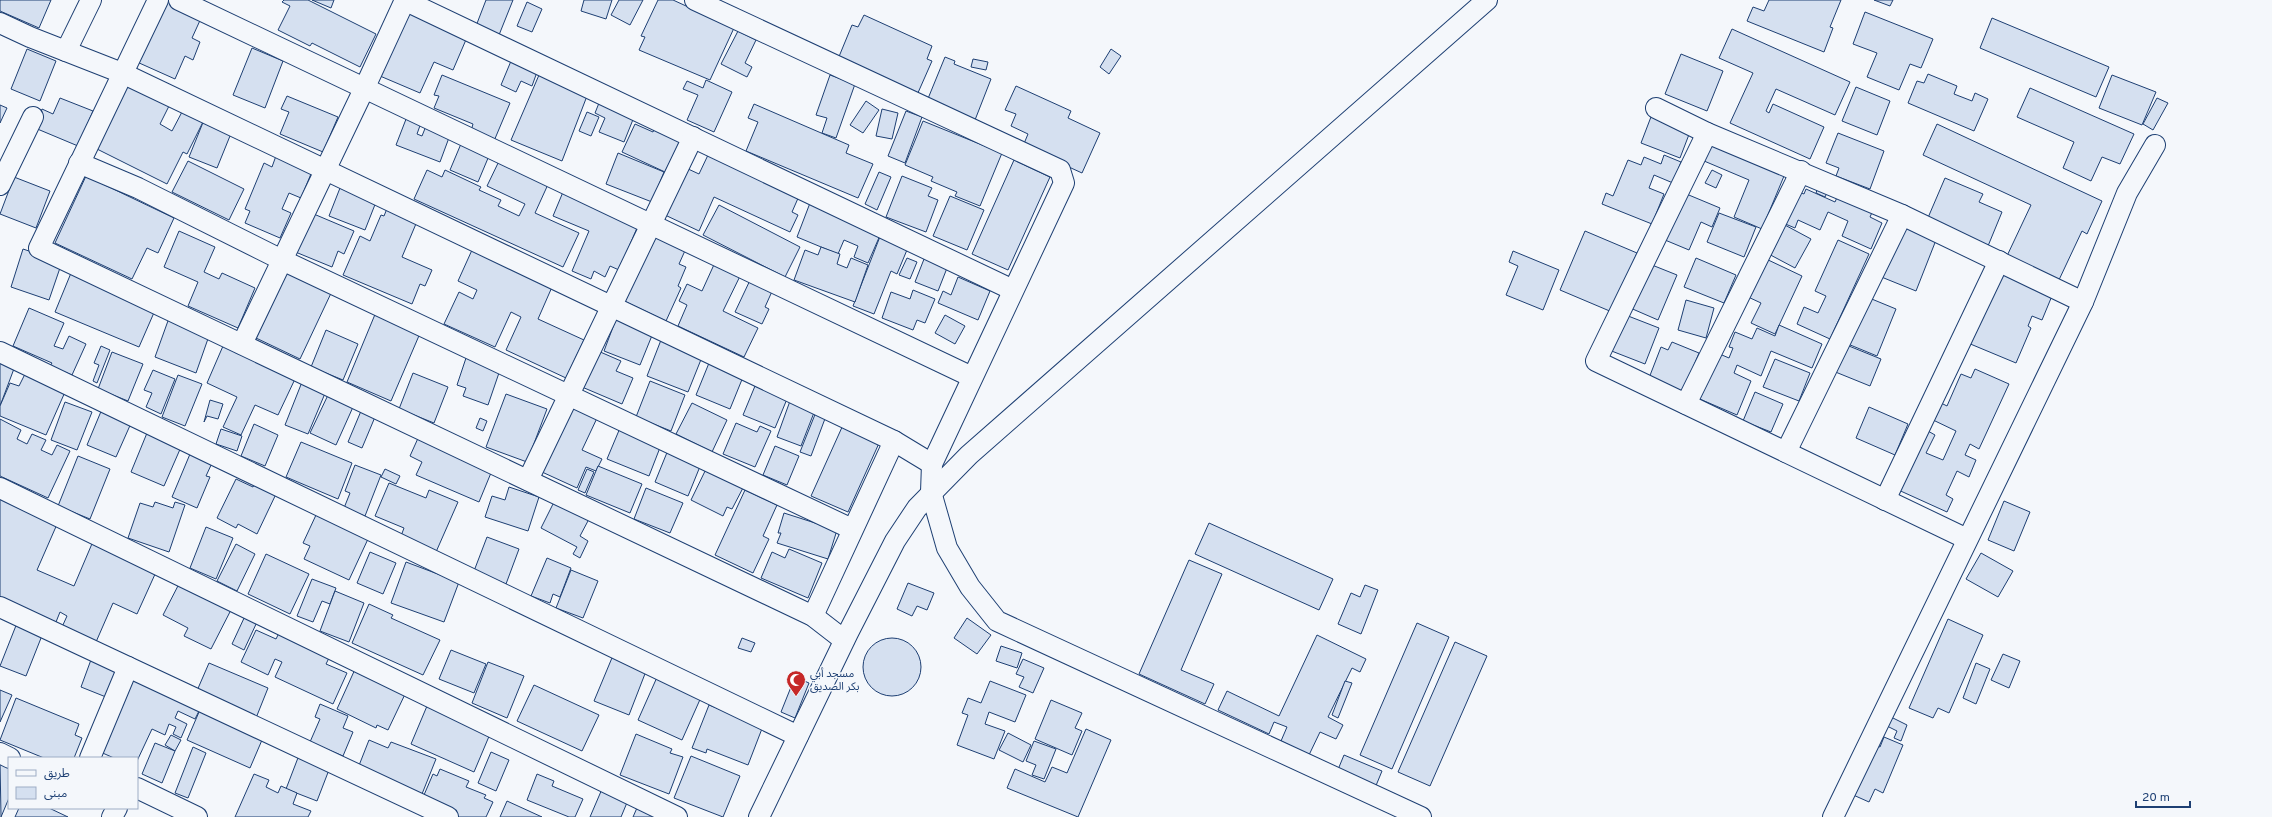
<svg xmlns="http://www.w3.org/2000/svg" width="2272" height="817" viewBox="0 0 2272 817" font-family="Overpass,'Noto Sans Arabic',sans-serif">
<style>
.building{fill:#d5e0f0;stroke:#1d3f73}
.lines{fill:none;stroke-linecap:round;stroke-linejoin:round}
.minor-casing{stroke:#1d3f73;stroke-width:22}
.minor{stroke:#f4f7fb;stroke-width:20}
.labels{text-anchor:middle;dominant-baseline:central;stroke-width:3;stroke-linejoin:round;paint-order:stroke}
.poi-label{font-size:11px;fill:#1d3f73;stroke:#f4f7fb;text-anchor:start}
</style>
<rect width="100%" height="100%" fill="#f4f7fb"/>
<g class="building">
<path d="M0,0H51L39,28L0,11Z"/>
<path d="M165,0L202,16L192,38L200,42L193,60L185,56L175,79L137,62Z"/>
<path d="M284,0H308L376,34L360,67L312,43L310,46L278,30L290,6L282,2Z"/>
<path d="M312,0H334L331,8Z"/>
<path d="M486,0H513L499,35L476,26Z"/>
<path d="M584,0H612L606,19L581,11Z"/>
<path d="M619,0H643L630,25L611,15Z"/>
<path d="M658,0H673L734,28L710,80L639,50L645,37L641,36Z"/>
<path d="M1769,0H1841L1830,27L1833,28L1824,52L1747,21L1753,7L1764,11Z"/>
<path d="M1874,0H1893L1890,6Z"/>
<path d="M527,2L542,9L532,32L517,26Z"/>
<path d="M409,10L468,35L453,70L434,62L420,93L380,76Z"/>
<path d="M1865,12L1933,39L1921,68L1910,64L1899,90L1867,77L1877,53L1853,44Z"/>
<path d="M864,15L932,46L927,59L932,61L917,95L838,59L852,25L858,27Z"/>
<path d="M1992,18L2109,67L2096,97L1980,48Z"/>
<path d="M1732,29L1850,82L1835,115L1776,89L1766,111L1769,113L1773,104L1824,127L1810,159L1730,123L1753,73L1719,58Z"/>
<path d="M738,31L756,40L745,63L752,67L747,77L721,64Z"/>
<path d="M252,48L283,61L265,108L233,95Z"/>
<path d="M27,49L56,61L40,101L11,89Z"/>
<path d="M1111,49L1121,56L1109,74L1100,67Z"/>
<path d="M1681,54L1723,71L1707,111L1665,94Z"/>
<path d="M945,57L955,61L954,64L991,79L975,120L927,101Z"/>
<path d="M973,59L988,62L986,70L971,67Z"/>
<path d="M511,61L537,72L532,86L521,81L516,92L501,85Z"/>
<path d="M1928,74L1957,86L1954,94L1972,101L1975,93L1988,99L1974,131L1908,103L1917,81L1924,83Z"/>
<path d="M442,75L510,103L494,141L471,131L473,124L434,108L439,96L434,95Z"/>
<path d="M539,75L587,96L562,161L511,140Z"/>
<path d="M830,75L855,84L836,138L822,133L827,118L816,115Z"/>
<path d="M2112,75L2156,92L2142,125L2099,108Z"/>
<path d="M706,80L732,92L714,132L687,120L698,95L683,89L687,81L703,88Z"/>
<path d="M125,82L170,104L160,124L172,131L183,110L204,120L187,154L183,152L167,184L97,149Z"/>
<path d="M1016,86L1071,111L1068,118L1100,133L1082,173L1023,146L1028,134L1011,126L1016,114L1005,110Z"/>
<path d="M1856,87L1890,101L1877,135L1842,121Z"/>
<path d="M2030,88L2134,134L2120,164L2102,157L2091,181L2063,168L2074,142L2017,117Z"/>
<path d="M287,96L338,117L323,152L280,134L289,112L281,109Z"/>
<path d="M60,98L93,111L78,146L35,128L42,109L53,114Z"/>
<path d="M2157,98L2168,103L2153,130L2143,124Z"/>
<path d="M866,101L879,110L863,133L850,125Z"/>
<path d="M599,103L634,117L624,142L599,132L605,118L595,113Z"/>
<path d="M754,104L849,145L846,153L873,164L858,198L746,151L758,122L748,118Z"/>
<path d="M0,105L7,108L0,123Z"/>
<path d="M882,109L898,113L892,139L876,136Z"/>
<path d="M1654,109L1693,124L1680,158L1641,143Z"/>
<path d="M906,111L922,117L905,163L888,156Z"/>
<path d="M587,112L599,117L591,136L579,131Z"/>
<path d="M408,114L422,120L417,134L422,136L426,126L450,135L440,162L396,145Z"/>
<path d="M204,120L232,131L217,168L189,157Z"/>
<path d="M923,121L1002,153L980,206L955,196L957,192L931,181L933,177L905,165Z"/>
<path d="M635,124L653,132L655,127L681,139L665,172L622,152Z"/>
<path d="M1937,124L2102,201L2087,234L2082,231L2058,282L2006,258L2031,205L1923,155Z"/>
<path d="M1708,131L1789,164L1762,229L1734,217L1749,180L1697,158Z"/>
<path d="M1838,133L1884,151L1870,189L1836,176L1839,168L1826,163Z"/>
<path d="M463,139L491,151L478,182L450,170Z"/>
<path d="M277,153L313,169L301,198L289,193L282,209L291,213L280,238L245,223L250,211L245,209L264,163L272,167Z"/>
<path d="M618,153L664,172L652,202L606,184Z"/>
<path d="M708,155L799,196L792,212L798,215L790,232L714,197L699,231L665,215L686,168L699,174Z"/>
<path d="M1664,155L1681,162L1673,183L1654,175L1649,188L1664,194L1652,224L1602,204L1606,193L1613,196L1628,160L1641,165L1644,157L1661,164Z"/>
<path d="M500,159L550,180L535,213L579,233L563,267L414,199L427,170L442,177L445,170L481,187L479,190L501,200L498,206L519,216L525,204L487,186Z"/>
<path d="M1014,160L1050,177L1008,270L972,254Z"/>
<path d="M188,161L244,189L229,220L172,192Z"/>
<path d="M1712,170L1722,175L1716,188L1705,183Z"/>
<path d="M879,172L891,177L877,210L865,204Z"/>
<path d="M86,176L174,218L158,253L147,248L132,279L55,243Z"/>
<path d="M902,176L932,188L928,196L938,200L926,232L886,217Z"/>
<path d="M14,177L50,191L36,228L0,214Z"/>
<path d="M1945,178L1983,194L1979,202L2002,212L1988,246L1927,220Z"/>
<path d="M1818,187L1828,191L1825,197L1816,193Z"/>
<path d="M340,188L376,202L365,230L329,216Z"/>
<path d="M1792,189L1804,194L1806,189L1835,202L1839,193L1874,208L1870,217L1882,223L1871,249L1842,236L1848,221L1828,212L1820,230L1798,220L1795,228L1783,223Z"/>
<path d="M563,192L640,221L619,270L610,266L605,277L594,271L591,279L572,271L589,231L553,216Z"/>
<path d="M1684,193L1720,208L1712,227L1701,222L1689,250L1665,240Z"/>
<path d="M950,196L984,210L967,250L933,236Z"/>
<path d="M810,203L881,233L868,263L854,257L858,246L844,240L838,254L797,237Z"/>
<path d="M719,205L800,247L785,277L703,235Z"/>
<path d="M388,206L418,219L402,257L432,270L425,286L420,284L412,304L343,275L360,236L370,241L381,215L384,216Z"/>
<path d="M309,212L354,231L344,254L338,251L332,267L293,251Z"/>
<path d="M1719,213L1756,227L1744,257L1707,242Z"/>
<path d="M1897,218L1938,235L1916,291L1874,274Z"/>
<path d="M1783,224L1811,239L1795,268L1763,251Z"/>
<path d="M655,229L688,244L679,264L686,267L678,286L681,288L666,321L622,300Z"/>
<path d="M179,231L215,247L204,272L219,279L222,273L255,288L238,328L188,306L198,282L164,267Z"/>
<path d="M1585,231L1637,253L1612,312L1560,290Z"/>
<path d="M881,234L909,245L897,274L891,271L874,314L853,306Z"/>
<path d="M1838,240L1869,254L1830,339L1797,324L1804,307L1818,313L1826,296L1815,291Z"/>
<path d="M821,247L840,254L837,264L847,268L851,258L868,265L855,302L794,280L805,250L818,255Z"/>
<path d="M23,249L62,262L49,300L11,287Z"/>
<path d="M472,250L552,287L538,319L584,340L566,378L506,350L521,317L511,312L495,347L444,324L459,292L473,299L477,290L458,281Z"/>
<path d="M1513,251L1559,270L1543,310L1506,295L1518,266L1509,262Z"/>
<path d="M926,254L949,263L938,291L915,282Z"/>
<path d="M717,258L743,270L723,311L758,328L744,357L678,326L687,305L679,301L687,284L702,291Z"/>
<path d="M907,258L917,262L910,279L899,275Z"/>
<path d="M1696,258L1736,275L1724,303L1684,287Z"/>
<path d="M1764,258L1802,276L1775,334L1751,323L1761,303L1746,296Z"/>
<path d="M1647,263L1677,275L1658,320L1628,307Z"/>
<path d="M289,268L333,289L300,359L256,338Z"/>
<path d="M1999,268L2054,291L2042,320L2032,316L2028,326L2031,328L2016,363L1968,343Z"/>
<path d="M71,273L156,308L139,347L55,312Z"/>
<path d="M752,276L774,287L765,307L769,309L762,324L735,312Z"/>
<path d="M958,277L990,291L978,320L938,303L943,291L951,295Z"/>
<path d="M913,290L935,299L925,323L917,320L913,330L882,318L891,292L910,299Z"/>
<path d="M1862,295L1896,309L1877,356L1843,342Z"/>
<path d="M1686,300L1714,308L1706,338L1678,330Z"/>
<path d="M29,308L64,323L54,346L63,349L69,336L86,344L72,375L50,366L52,363L13,346Z"/>
<path d="M376,312L421,331L391,401L347,382Z"/>
<path d="M1623,314L1659,328L1645,364L1609,350Z"/>
<path d="M945,315L965,326L955,344L935,333Z"/>
<path d="M169,318L210,333L196,373L155,357Z"/>
<path d="M616,319L653,333L640,365L604,351Z"/>
<path d="M1779,325L1822,344L1812,368L1771,351L1761,376L1737,365L1734,373L1751,381L1737,415L1695,397L1715,352L1729,358L1733,348L1729,347L1735,332L1752,339L1757,328L1775,336Z"/>
<path d="M326,330L358,344L343,380L311,367Z"/>
<path d="M661,340L702,357L688,392L647,376Z"/>
<path d="M1672,342L1699,353L1683,392L1649,378L1661,347L1668,350Z"/>
<path d="M1844,344L1881,359L1870,386L1833,371Z"/>
<path d="M101,346L110,350L97,383L93,381L99,365L94,363Z"/>
<path d="M223,346L295,379L278,415L255,405L241,435L223,427L237,397L207,383Z"/>
<path d="M598,351L621,361L616,371L633,378L622,404L582,387Z"/>
<path d="M112,352L143,364L128,401L98,389Z"/>
<path d="M467,355L501,367L488,405L463,396L466,388L457,385Z"/>
<path d="M1775,359L1810,373L1799,401L1763,387Z"/>
<path d="M0,361L15,366L0,406Z"/>
<path d="M709,363L743,377L730,409L696,395Z"/>
<path d="M1975,369L2009,384L1979,449L1970,444L1965,455L1976,460L1969,477L1957,471L1946,495L1953,499L1947,512L1894,488L1928,431L1935,435L1926,453L1943,460L1956,431L1931,419L1939,402L1947,406L1961,374L1971,378Z"/>
<path d="M153,370L175,379L161,414L146,407L152,393L144,390Z"/>
<path d="M413,373L448,387L434,423L399,409Z"/>
<path d="M25,374L65,392L46,435L0,416V406L10,383L19,386Z"/>
<path d="M178,375L202,384L185,426L162,417Z"/>
<path d="M650,381L685,395L671,431L636,417Z"/>
<path d="M302,382L326,391L308,434L285,425Z"/>
<path d="M755,386L787,399L775,428L743,415Z"/>
<path d="M1755,392L1783,404L1771,432L1743,421Z"/>
<path d="M506,394L547,409L527,462L486,447Z"/>
<path d="M328,395L353,407L336,445L310,433Z"/>
<path d="M210,400L223,404L218,419L207,416L204,422Z"/>
<path d="M790,401L815,410L801,446L777,437Z"/>
<path d="M65,402L92,412L77,450L51,440Z"/>
<path d="M692,403L727,420L712,452L676,434Z"/>
<path d="M573,404L598,416L582,450L602,459L596,471L586,467L577,488L542,472Z"/>
<path d="M1869,407L1908,424L1895,455L1856,438Z"/>
<path d="M102,409L132,421L116,457L87,445Z"/>
<path d="M361,411L375,417L362,448L348,442Z"/>
<path d="M816,412L826,416L811,456L800,452Z"/>
<path d="M480,418L487,421L483,431L476,428Z"/>
<path d="M0,419L21,430L17,439L27,444L32,434L46,440L41,450L52,455L57,445L70,451L48,498L0,476Z"/>
<path d="M736,423L757,432L760,426L771,431L755,467L723,454Z"/>
<path d="M254,424L278,435L265,466L241,456Z"/>
<path d="M843,425L880,441L848,512L811,496Z"/>
<path d="M620,428L661,445L649,476L607,459Z"/>
<path d="M221,429L242,436L237,451L216,444Z"/>
<path d="M147,433L181,447L164,486L131,472Z"/>
<path d="M419,436L493,468L479,502L416,475L422,462L410,456Z"/>
<path d="M301,442L352,463L338,499L286,477Z"/>
<path d="M775,446L799,456L787,485L763,475Z"/>
<path d="M668,450L701,464L688,496L655,482Z"/>
<path d="M190,454L212,463L206,476L210,477L197,508L172,497Z"/>
<path d="M78,456L110,469L90,519L58,506Z"/>
<path d="M355,465L381,475L365,516L344,508L350,493L345,491Z"/>
<path d="M598,466L642,484L630,513L586,495Z"/>
<path d="M707,467L744,486L732,509L727,507L723,516L691,500Z"/>
<path d="M385,469L400,476L396,484L381,477Z"/>
<path d="M587,469L594,472L585,493L578,490Z"/>
<path d="M236,479L253,487L255,483L276,494L257,534L238,524L236,528L217,518Z"/>
<path d="M389,483L426,498L429,490L458,502L436,552L401,536L404,528L375,516Z"/>
<path d="M509,487L539,497L528,531L485,517L492,496L505,500Z"/>
<path d="M646,488L683,503L670,533L634,519Z"/>
<path d="M745,490L777,505L763,536L769,539L753,573L715,555Z"/>
<path d="M0,496L58,522L37,570L74,586L94,539L156,572L137,614L113,603L96,642L62,627L67,616L60,612L56,622L0,598Z"/>
<path d="M2004,501L2030,512L2014,551L1988,540Z"/>
<path d="M155,502L173,508L175,502L185,505L169,552L128,538L140,503L153,507Z"/>
<path d="M554,502L589,519L580,536L588,541L580,558L573,554L577,547L541,528Z"/>
<path d="M784,513L837,530L828,559L777,543L781,533H778Z"/>
<path d="M316,515L368,539L349,580L304,559L310,546L303,543Z"/>
<path d="M1209,523L1333,579L1319,610L1195,554Z"/>
<path d="M206,527L233,538L216,579L190,568Z"/>
<path d="M487,537L519,549L506,584L474,571Z"/>
<path d="M236,544L255,554L237,591L217,581Z"/>
<path d="M789,549L822,563L808,598L761,578L772,552L785,558Z"/>
<path d="M370,552L396,563L383,594L357,583Z"/>
<path d="M1981,553L2013,571L1998,597L1966,579Z"/>
<path d="M266,554L309,574L290,614L248,594Z"/>
<path d="M547,558L571,568L560,597L553,594L550,603L531,596Z"/>
<path d="M1189,560L1222,574L1181,670L1214,684L1205,704L1139,674Z"/>
<path d="M406,562L459,582L444,622L391,603Z"/>
<path d="M571,570L598,581L583,618L556,608Z"/>
<path d="M182,578L234,604L211,649L184,636L188,628L163,615Z"/>
<path d="M312,579L336,588L330,604L322,601L313,622L297,616Z"/>
<path d="M908,583L934,593L927,610L917,606L912,616L897,609Z"/>
<path d="M1365,585L1378,590L1361,634L1338,624L1351,593L1360,597Z"/>
<path d="M335,591L364,603L349,642L320,631Z"/>
<path d="M369,604L393,615L391,618L440,640L423,675L352,643Z"/>
<path d="M245,616L257,622L244,650L232,644Z"/>
<path d="M967,618L991,635L977,654L954,638Z"/>
<path d="M1948,619L1983,635L1949,713L1938,708L1933,718L1909,708Z"/>
<path d="M17,623L43,633L26,676L0,666Z"/>
<path d="M1417,623L1449,637L1392,769L1360,755Z"/>
<path d="M256,630L276,639L279,633L330,656L326,664L347,673L333,704L275,677L282,662L275,659L268,675L241,662Z"/>
<path d="M1317,635L1366,659L1360,672L1352,668L1328,717L1343,725L1336,739L1320,732L1309,755L1281,741L1287,727L1274,722L1269,734L1218,710L1227,691L1279,716Z"/>
<circle cx="892" cy="667" r="29"/>
<path d="M742,638L755,643L751,652L738,648Z"/>
<path d="M1455,642L1487,656L1430,786L1398,772Z"/>
<path d="M1001,646L1022,653L1017,668L996,661Z"/>
<path d="M451,650L486,664L474,693L439,679Z"/>
<path d="M614,653L648,666L629,715L594,701Z"/>
<path d="M2003,654L2020,661L2009,688L1991,680Z"/>
<path d="M92,657L118,668L106,697L81,687Z"/>
<path d="M1023,659L1044,668L1033,693L1019,687L1024,677L1016,674Z"/>
<path d="M488,662L524,676L507,718L472,703Z"/>
<path d="M209,663L268,688L256,718L196,693Z"/>
<path d="M1976,663L1990,669L1976,704L1963,698Z"/>
<path d="M356,667L407,690L388,730L377,725L376,728L337,709Z"/>
<path d="M135,671L202,705L195,719L178,711L175,718L187,724L181,738L173,734L176,727L169,724L165,735L152,729L137,761V758H114L98,751Z"/>
<path d="M658,675L702,695L682,740L638,720Z"/>
<path d="M795,677L809,683L795,718L781,712Z"/>
<path d="M990,681L1026,695L1015,722L989,712L985,724L1005,731L994,759L957,745L968,715L962,713L968,698L981,703Z"/>
<path d="M1345,681L1352,683L1338,718L1332,715Z"/>
<path d="M534,685L599,715L582,751L517,721Z"/>
<path d="M0,690L12,695L0,722Z"/>
<path d="M16,698L79,724L75,735L82,738L74,758H44L0,740Z"/>
<path d="M1051,700L1082,713L1075,728L1082,731L1072,755L1035,739Z"/>
<path d="M320,704L348,716L343,728L353,732L343,756L310,742L320,719L315,717Z"/>
<path d="M202,705L265,733L250,768L187,740Z"/>
<path d="M709,705L763,726L748,765L707,749L706,753L692,748Z"/>
<path d="M427,706L490,734L474,772L411,744Z"/>
<path d="M1891,717L1907,725L1901,741L1894,738L1897,731L1887,726Z"/>
<path d="M1086,729L1111,740L1078,817L1007,788L1015,769L1045,782L1052,767L1067,773Z"/>
<path d="M1008,733L1031,745L1023,762L999,750Z"/>
<path d="M636,734L672,749L670,753L683,757L669,794L620,775Z"/>
<path d="M171,735L181,740L175,751L165,745Z"/>
<path d="M1884,737L1903,745L1883,793L1875,789L1869,802L1851,794L1872,744L1880,747Z"/>
<path d="M369,740L388,748L391,742L436,759L422,794L358,768Z"/>
<path d="M1034,741L1056,749L1044,779L1032,775L1036,765L1026,761Z"/>
<path d="M155,743L175,751L162,783L142,774Z"/>
<path d="M193,747L206,753L188,798L175,793Z"/>
<path d="M301,750L332,762L317,801L286,789Z"/>
<path d="M491,752L509,760L496,791L478,783Z"/>
<path d="M1344,755L1382,771L1375,788L1337,772Z"/>
<path d="M691,756L740,776L723,817L674,798Z"/>
<path d="M0,761L9,764V798L1,817Z"/>
<path d="M440,769L469,781L466,787L486,795L484,798L493,802L486,817H458L421,802L433,774L437,776Z"/>
<path d="M254,774L269,780L266,787L278,793L281,786L297,793L293,804L311,811L308,817H235Z"/>
<path d="M537,774L554,781L552,786L583,799L575,817H569L527,800Z"/>
<path d="M605,782L631,793L621,817H590Z"/>
<path d="M507,801L542,817H500Z"/>
<path d="M640,801L667,817H633Z"/>
<path d="M19,808H49L68,817H15Z"/>
</g>
<g class="lines">
<defs>
<g id="minor">
<path d="M158,0L39,248L813,616L844,640"/>
<path d="M179,0L972,377"/>
<path d="M404,0L1013,290"/>
<path d="M695,0L1060,170L1064,183L932,464L931,492L947,548L970,587L997,621L1421,817"/>
<path d="M0,23L30,37L122,73L894,441L932,464"/>
<path d="M66,51L91,0"/>
<path d="M1656,108L1707,133L1902,215L2083,302L1833,817"/>
<path d="M1707,133L1596,361L1967,539"/>
<path d="M79,163L138,188L282,260L852,529"/>
<path d="M0,185L33,117"/>
<path d="M2083,302L2127,193L2155,145"/>
<path d="M242,344L365,87L405,0"/>
<path d="M0,352L798,736"/>
<path d="M1686,404L1801,171"/>
<path d="M1786,452L1902,215"/>
<path d="M528,480L693,137"/>
<path d="M0,488L677,817"/>
<path d="M1885,500L1999,261"/>
<path d="M0,607L448,817"/>
<path d="M813,616L894,441"/>
<path d="M0,753L10,758"/>
<path d="M90,758L128,667"/>
<path d="M137,788L197,817"/>
<path d="M112,817L117,808"/>
<path d="M759,817L848,633L895,541L917,508L969,455L1487,0"/>
</g>
</defs>
<use href="#minor" class="minor-casing"/>
<use href="#minor" class="minor"/>
</g>
<defs>
<symbol id="mosque-pin" viewBox="-11 -11 22 30"><path d="M0 17L-7.5 6A9.5 9.5 0 1 1 7.5 6Z" fill="#c62828" stroke="#f4f7fb"/><path d="M3.5-4.9A6 6 0 1 0 3.5 4.9A5 5 0 1 1 3.5-4.9Z" fill="#fff"/></symbol>
</defs>
<g fill-rule="evenodd">
<use href="#mosque-pin" x="785" y="669" width="22" height="30"/>
</g>
<g class="labels">
<g class="poi-label">
<text x="810" y="674">مسجد أبي<tspan x="810" dy="13">بكر الصديق</tspan></text>
</g>
</g>
<rect x="8" y="757" width="130" height="52" fill="#f4f7fb" stroke="#9eadc5"/>
<rect x="16" y="770" width="20" height="6" fill="#f4f7fb" stroke="#9eadc5"/>
<text x="44" y="777" font-size="12" fill="#1d3f73">طريق</text>
<rect x="16" y="787" width="20" height="12" fill="#d5e0f0" stroke="#9eadc5"/>
<text x="44" y="797" font-size="12" fill="#1d3f73">مبنى</text>
<path d="M2136 801v6h54v-6" fill="none" stroke="#1d3f73" stroke-width="2"/>
<text x="2142" y="801" font-size="12" fill="#1d3f73" stroke="#f4f7fb" stroke-width="3" paint-order="stroke">20 m</text>
</svg>
